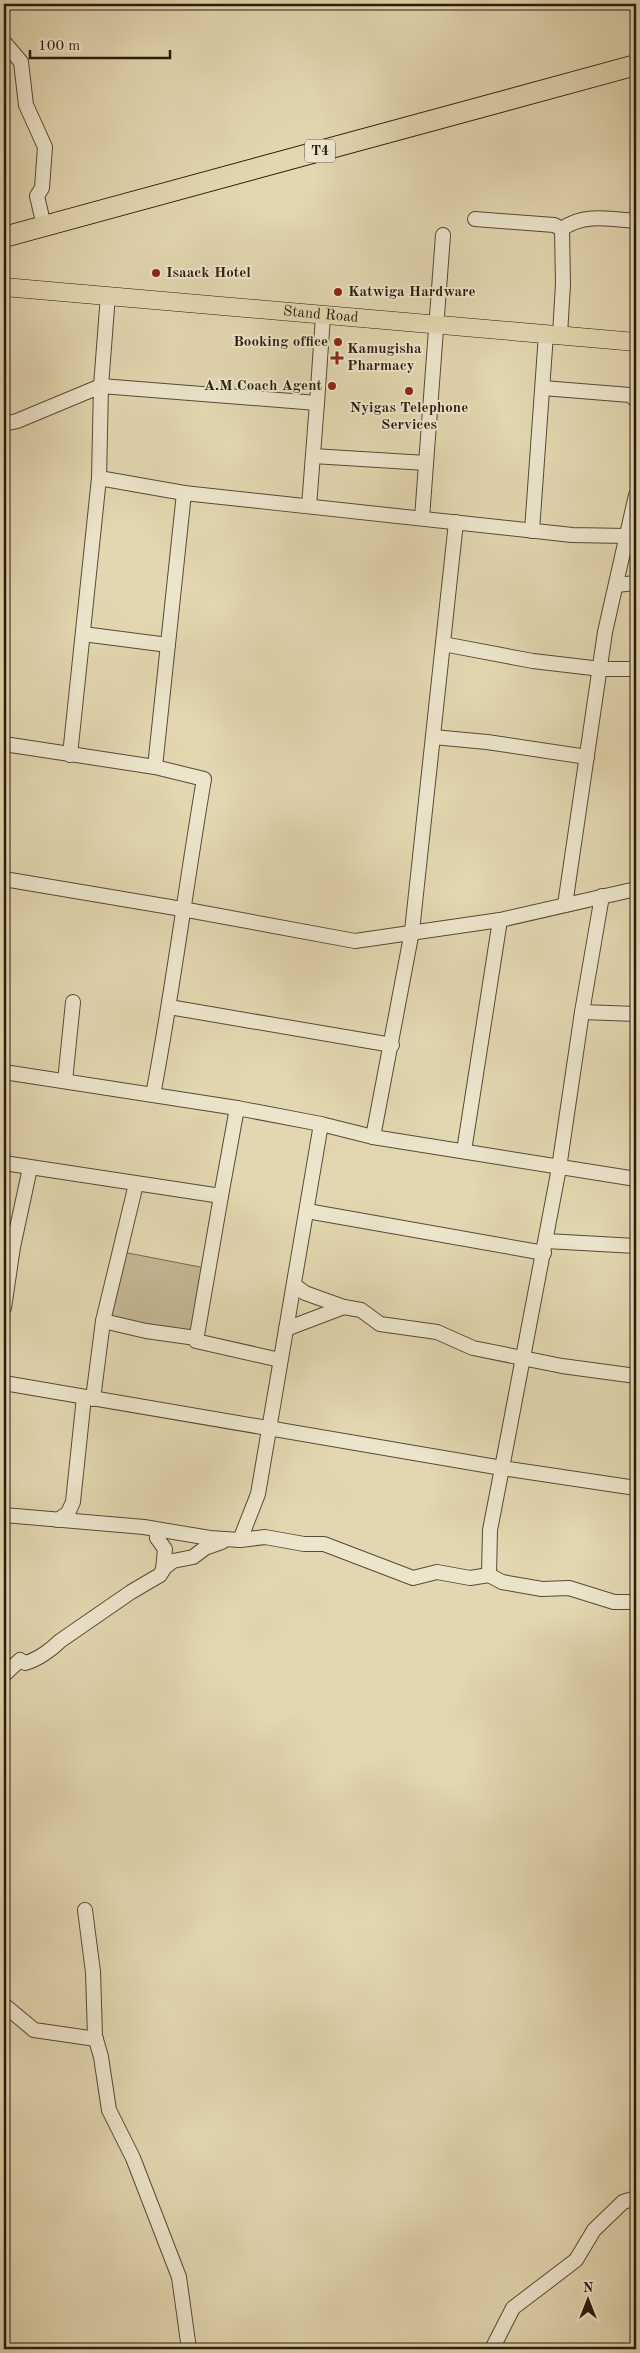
<svg xmlns="http://www.w3.org/2000/svg" width="640" height="2353" viewBox="0 0 640 2353" font-family="'Old Standard TT',serif">
<style>
.green{fill:#c3b794;stroke:#766951}
.lines{fill:none;stroke-linecap:round;stroke-linejoin:round}
.minor-casing{stroke:#574a36;stroke-width:16}
.major-casing{stroke:#291b0e;stroke-width:19}
.highway-casing{stroke:#291b0e;stroke-width:22}
.minor{stroke:#ece5cc;stroke-width:14}
.major{stroke:#e2d7b0;stroke-width:18}
.highway{stroke:#e2d7b0;stroke-width:20}
.poi-dot{fill:#8f2418;stroke:#ece5cc;stroke-width:2}
.labels{text-anchor:middle;dominant-baseline:central;stroke-width:4;stroke-linejoin:round;paint-order:stroke}
.shield{fill:#ece5cc;stroke:#645847;stroke-width:1}
.shield-label{font-size:14px;font-weight:bold;fill:#291b0e}
.poi-label{font-size:15px;font-weight:bold;fill:#291b0e;stroke:#ece5cc;text-anchor:start}
.street-label{font-size:15px;fill:#291b0e;stroke:#ece5cc}
</style>
<rect width="100%" height="100%" fill="#e2d7b0"/>
<filter id="stains"><feTurbulence type="fractalNoise" baseFrequency=".004" numOctaves="4"/><feColorMatrix values="0 0 0 0 .2 0 0 0 0 .09 0 0 0 0 .02 0 0 0 .5 -.17"/></filter>
<radialGradient id="worn" r=".72"><stop offset=".6" stop-color="#630" stop-opacity="0"/><stop offset="1" stop-color="#630" stop-opacity=".3"/></radialGradient>
<path class="green" d="M123,1252L205,1268L196,1338L108,1320Z"/>
<g class="lines">
<defs>
<g id="minor">
<path d="M4,42L21,62L26,105L45,147L42,188L37,196L44,226"/>
<path d="M475,219L554,225L562,229L563,284L560,335"/>
<path d="M562,229C583,213 611,219 636,221"/>
<path d="M108,295L101,386L99,478L184,493L572,535L627,536"/>
<path d="M543,388L630,395L636,400"/>
<path d="M4,424L17,421L101,386L317,403L323,316"/>
<path d="M313,456L426,463"/>
<path d="M309,506L317,403"/>
<path d="M422,518L443,235"/>
<path d="M532,531L546,334"/>
<path d="M616,585L636,583"/>
<path d="M83,634L168,645"/>
<path d="M443,644L533,661L601,669H636"/>
<path d="M433,737L487,742L587,757"/>
<path d="M4,744L155,767L204,779C186,884 173,990 153,1095L4,1072"/>
<path d="M70,755L99,478"/>
<path d="M155,767L184,493"/>
<path d="M4,879L182,909L355,941L500,920L636,889"/>
<path d="M565,905L605,632L636,495"/>
<path d="M169,1007L392,1045"/>
<path d="M582,1012L636,1014"/>
<path d="M65,1081L73,1002"/>
<path d="M153,1095L237,1108"/>
<path d="M373,1137L412,931L456,522"/>
<path d="M464,1151L500,920"/>
<path d="M4,1163L221,1196L237,1108L321,1124"/>
<path d="M221,1196L196,1341L280,1360"/>
<path d="M307,1211L544,1253"/>
<path d="M546,1241L636,1246"/>
<path d="M294,1285L305,1293L344,1307"/>
<path d="M4,1308L13,1247L30,1168"/>
<path d="M103,1321L146,1331L196,1338"/>
<path d="M286,1329L344,1307L361,1310L380,1324L437,1332L473,1348L562,1366L636,1376"/>
<path d="M4,1383L502,1468L559,1168L582,1012L602,896"/>
<path d="M93,1399L103,1321L136,1184"/>
<path d="M4,1515L144,1527L210,1538L240,1540L265,1537L304,1544H324L413,1578L437,1572L470,1578L489,1575L502,1582L542,1589L569,1588L614,1602H636"/>
<path d="M58,1520L68,1513L73,1502L84,1397"/>
<path d="M157,1530V1538L165,1549L163,1570"/>
<path d="M240,1540L258,1494L321,1124L373,1137L636,1179"/>
<path d="M489,1575L490,1530L502,1468L636,1488"/>
<path d="M4,1675L20,1660L25,1663C37,1660 51,1650 60,1641L131,1592L160,1575L164,1568L173,1561L193,1557L205,1548L222,1542"/>
<path d="M85,1910L93,1972L95,2036L101,2057L109,2110L133,2158L179,2277L189,2349"/>
<path d="M4,2005L34,2030L96,2039"/>
<path d="M492,2349L513,2308L576,2260L594,2230L623,2202L636,2198"/>
</g>
<g id="major">
<path id="s1" d="M4,287L636,342"/>
</g>
<path id="highway" d="M4,237L636,65"/>
</defs>
<use href="#minor" class="minor-casing"/>
<use href="#major" class="major-casing"/>
<use href="#highway" class="highway-casing"/>
<use href="#minor" class="minor"/>
<use href="#major" class="major"/>
<use href="#highway" class="highway"/>
</g>
<g class="poi-dot">
<circle cx="156" cy="273" r="5"/>
<circle cx="338" cy="292" r="5"/>
<circle cx="338" cy="342" r="5"/>
<path d="M334.5 350.5h5v5h5v5h-5v5h-5v-5h-5v-5h5z"/>
<circle cx="332" cy="386" r="5"/>
<circle cx="409" cy="391" r="5"/>
</g>
<g class="labels">
<rect class="shield" x="305" y="139.5" width="30" height="23" rx="4"/>
<g class="shield-label">
<text x="320" y="151">T4</text>
</g>
<g class="poi-label">
<text x="166" y="273">Isaack Hotel</text>
<text x="348" y="292">Katwiga Hardware</text>
<text x="328" y="342" text-anchor="end">Booking office</text>
<text x="347" y="349">Kamugisha<tspan x="347" dy="17">Pharmacy</tspan></text>
<text x="322" y="386" text-anchor="end">A.M Coach Agent</text>
<text x="409" y="408" text-anchor="middle">Nyigas Telephone<tspan x="409" dy="17">Services</tspan></text>
</g>
<g class="street-label">
<text stroke="none"><textPath href="#s1" startOffset="318">Stand Road</textPath></text>
</g>
</g>
<rect width="640" height="2353" fill="none" stroke="#e2d7b0" stroke-width="20"/>
<rect x="5" y="5" width="630" height="2343" fill="none" stroke="#291b0e" stroke-width="2.5"/>
<rect x="10" y="10" width="620" height="2333" fill="none" stroke="#291b0e"/>
<g transform="translate(588 2300)" stroke="#ece5cc" stroke-width="4" paint-order="stroke">
<path d="M0-4L9 19L0 12L-9 19Z" fill="#291b0e"/>
<text y="-8" font-size="14" font-weight="bold" text-anchor="middle" fill="#291b0e">N</text>
</g>
<path d="M30 50v8h140v-8" fill="none" stroke="#291b0e" stroke-width="2.5"/>
<text x="38" y="50" font-size="15" fill="#291b0e" stroke="#ece5cc" stroke-width="4" paint-order="stroke">100 m</text>
<rect width="100%" height="100%" filter="url(#stains)"/>
<rect width="100%" height="100%" fill="url(#worn)"/>
</svg>
